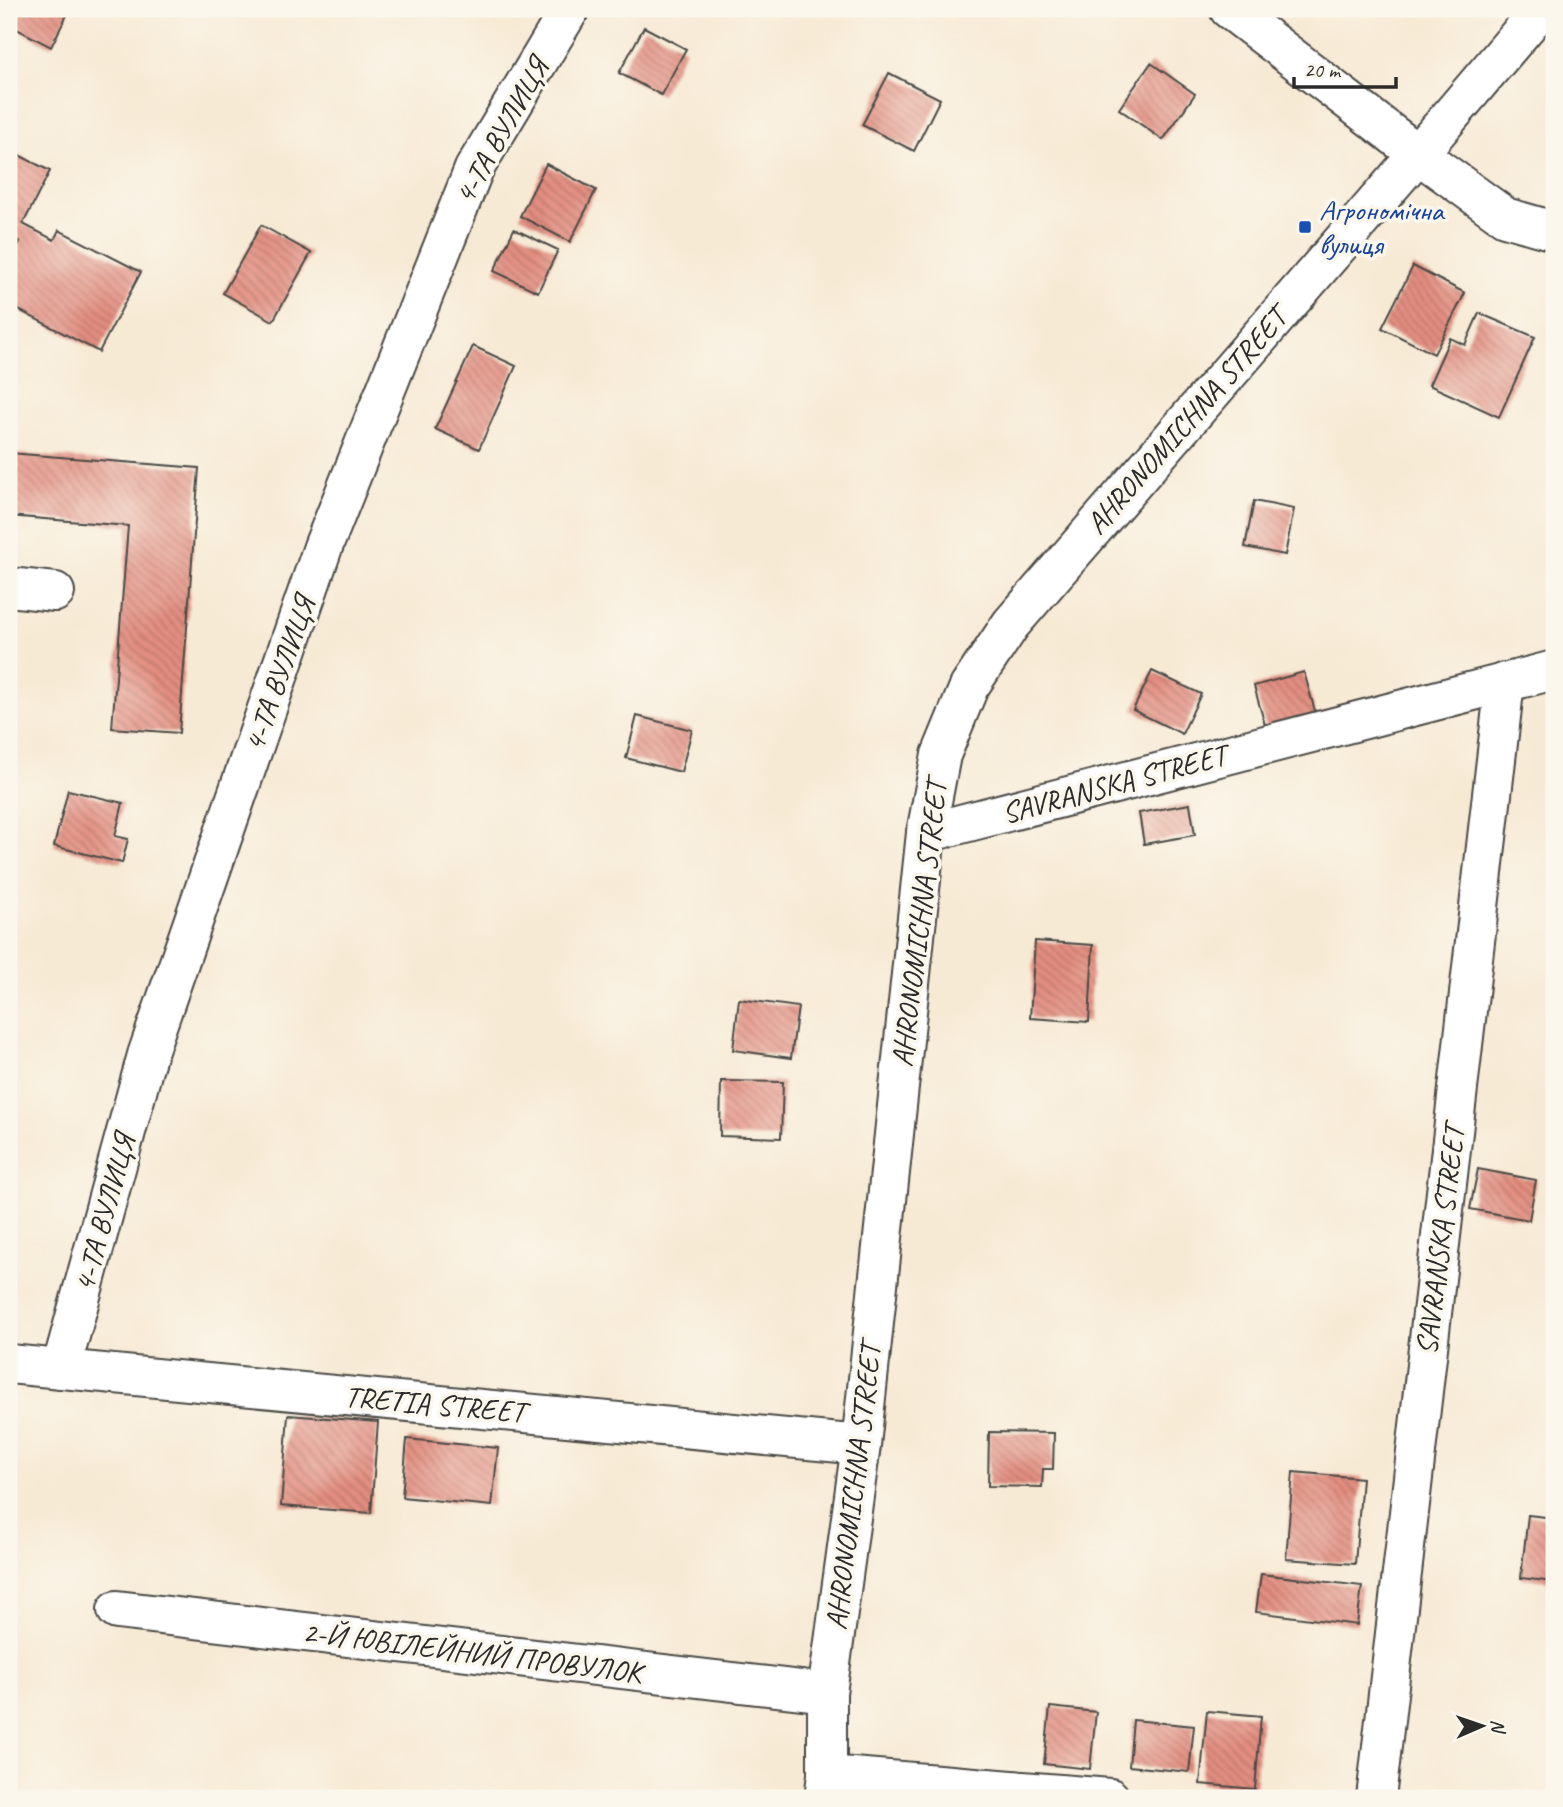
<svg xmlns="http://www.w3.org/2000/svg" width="1563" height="1807" viewBox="0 0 1563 1807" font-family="Caveat,sans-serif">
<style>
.building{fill:url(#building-back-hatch)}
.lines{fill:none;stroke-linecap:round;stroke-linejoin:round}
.minor-casing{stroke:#4a4844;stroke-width:42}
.major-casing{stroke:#4a4844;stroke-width:42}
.minor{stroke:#fff;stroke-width:38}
.major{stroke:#fff;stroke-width:38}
.transit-dot{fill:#1a4fb4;stroke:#fbf7ec;stroke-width:2.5}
.labels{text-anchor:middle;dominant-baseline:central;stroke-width:7;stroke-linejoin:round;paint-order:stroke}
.street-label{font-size:30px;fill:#2b2b2b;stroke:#fbf7ec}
.transit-label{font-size:30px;fill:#164399;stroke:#fbf7ec;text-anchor:start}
</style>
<defs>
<pattern id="building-back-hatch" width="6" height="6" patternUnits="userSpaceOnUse" patternTransform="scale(1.75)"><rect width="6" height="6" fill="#e38e80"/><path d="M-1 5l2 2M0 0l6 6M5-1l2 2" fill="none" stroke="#b87469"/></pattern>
</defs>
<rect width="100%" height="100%" fill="#fbf7ec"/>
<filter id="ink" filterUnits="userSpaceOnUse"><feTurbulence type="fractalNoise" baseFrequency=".0143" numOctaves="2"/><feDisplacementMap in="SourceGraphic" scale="14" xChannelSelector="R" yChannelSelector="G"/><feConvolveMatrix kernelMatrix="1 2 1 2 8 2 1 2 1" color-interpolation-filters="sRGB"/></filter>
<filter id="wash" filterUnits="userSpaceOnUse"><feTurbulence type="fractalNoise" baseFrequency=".00686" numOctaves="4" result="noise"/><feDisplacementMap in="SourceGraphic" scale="28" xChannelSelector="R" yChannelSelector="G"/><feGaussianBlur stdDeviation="1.57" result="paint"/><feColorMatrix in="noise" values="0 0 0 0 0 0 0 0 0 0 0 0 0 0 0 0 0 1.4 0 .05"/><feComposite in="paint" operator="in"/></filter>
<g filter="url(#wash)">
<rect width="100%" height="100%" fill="#f7ead5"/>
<g id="blocks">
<g class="building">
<path d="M9,9H70L51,47L9,25Z"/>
<path d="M644,27L686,49L661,95L619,73Z"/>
<path d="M1151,63L1195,94L1163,140L1119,109Z"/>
<path d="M889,73L940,99L914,151L862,125Z"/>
<path d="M9,150L50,171L23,224L54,240L59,230L141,272L99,352L9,305V264L20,242L9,236Z"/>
<path d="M546,164L596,190L570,242L520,216Z"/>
<path d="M261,225L311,253L273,321L223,293Z"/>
<path d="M514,229L558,250L538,292L494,271Z"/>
<path d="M1413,266L1465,293L1434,354L1382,328Z"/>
<path d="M1479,313L1535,337L1499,417L1429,385L1450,338L1465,345Z"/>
<path d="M473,346L516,366L479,449L435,429Z"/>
<path d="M9,453L199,468L179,733L112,728L128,526L9,516Z"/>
<path d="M1254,501L1294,509L1285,555L1245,547Z"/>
<path d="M1152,671L1201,694L1182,734L1133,710Z"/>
<path d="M1304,672L1317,718L1267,732L1254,686Z"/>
<path d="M637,716L692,730L681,772L626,758Z"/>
<path d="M68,790L123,803L115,836L128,839L122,863L54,846Z"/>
<path d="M1190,804L1195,835L1144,844L1139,813Z"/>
<path d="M1035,941L1093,945L1089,1022L1030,1018Z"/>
<path d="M739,999L798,1007L791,1058L733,1050Z"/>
<path d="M721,1081L783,1082L781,1138L720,1136Z"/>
<path d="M1478,1169L1536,1180L1529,1220L1470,1209Z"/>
<path d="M288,1415L378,1422L371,1513L281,1506Z"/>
<path d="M989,1432L1054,1433L1053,1469H1043L1042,1487L988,1486Z"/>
<path d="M407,1439L498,1448L492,1506L402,1497Z"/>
<path d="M1293,1472L1362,1478L1355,1564L1286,1559Z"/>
<path d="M1528,1515L1554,1518V1582L1521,1578Z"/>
<path d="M1261,1574L1362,1586L1357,1625L1256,1612Z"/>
<path d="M1050,1707L1096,1712L1090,1769L1044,1764Z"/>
<path d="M1207,1711L1261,1716L1255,1789L1200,1784Z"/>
<path d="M1133,1720L1194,1726L1189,1772L1129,1766Z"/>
</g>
</g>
</g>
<g filter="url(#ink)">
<use href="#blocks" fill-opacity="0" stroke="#4a4844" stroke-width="2"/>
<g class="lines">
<defs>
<g id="minor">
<path d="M9,587L55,592"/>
<path d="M926,833L1554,670"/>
<path d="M9,1364L861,1445"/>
<path d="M61,1369L147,1055L323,547L474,169L570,9"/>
<path d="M117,1610L827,1693"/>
<path d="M827,1775L1110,1798"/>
<path d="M824,1798L827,1775V1693L861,1445L926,833L941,755L969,687L1011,624L1418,154L1541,9"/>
<path d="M1376,1798L1505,682"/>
</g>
<path id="major" d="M1229,9L1418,154L1505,217L1554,231"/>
</defs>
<use href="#minor" class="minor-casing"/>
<use href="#major" class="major-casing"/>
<use href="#minor" class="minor"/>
<use href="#major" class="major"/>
</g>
</g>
<rect class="transit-dot" x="1298" y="220" width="14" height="14" rx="3.5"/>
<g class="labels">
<g class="street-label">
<text transform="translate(501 131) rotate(-61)">4-ТА ВУЛИЦЯ</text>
<text transform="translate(1186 421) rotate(-49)">AHRONOMICHNA STREET</text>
<text transform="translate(279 674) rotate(-71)">4-ТА ВУЛИЦЯ</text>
<text transform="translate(1114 784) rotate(-15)">SAVRANSKA STREET</text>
<text transform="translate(919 924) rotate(-83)">AHRONOMICHNA STREET</text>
<text transform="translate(104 1213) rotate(-75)">4-ТА ВУЛИЦЯ</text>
<text transform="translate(1440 1240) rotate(-83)">SAVRANSKA STREET</text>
<text transform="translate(435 1404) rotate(5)">TRETIA STREET</text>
<text transform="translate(853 1487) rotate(-83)">AHRONOMICHNA STREET</text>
<text transform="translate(472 1652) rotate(7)">2-Й ЮВІЛЕЙНИЙ ПРОВУЛОК</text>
</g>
<g class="transit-label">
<text x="1319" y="210">Агрономічна<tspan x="1319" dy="34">вулиця</tspan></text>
</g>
</g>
<rect width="1563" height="1807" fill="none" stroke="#fbf7ec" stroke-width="35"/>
<g transform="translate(1482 1726) rotate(88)" stroke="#fbf7ec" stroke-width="5" paint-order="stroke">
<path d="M0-5L12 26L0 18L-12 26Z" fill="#2b2b2b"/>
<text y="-10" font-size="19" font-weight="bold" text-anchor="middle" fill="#2b2b2b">N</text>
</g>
<path d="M1294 77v10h102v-10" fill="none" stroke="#2b2b2b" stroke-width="3.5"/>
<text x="1304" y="77" font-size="21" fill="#2b2b2b" stroke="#fbf7ec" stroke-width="5" paint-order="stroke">20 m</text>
</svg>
